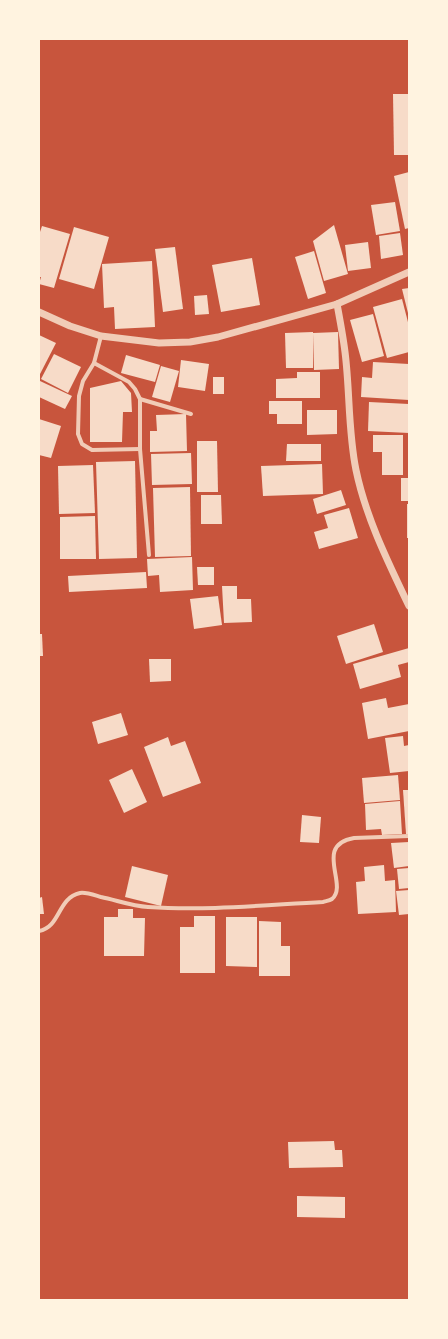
<svg xmlns="http://www.w3.org/2000/svg" width="448" height="1339" viewBox="0 0 448 1339" font-family="Karla,sans-serif">
<style>
.building{fill:#f7dbc8}
.lines{fill:none;stroke-linecap:round;stroke-linejoin:round}
.minor{stroke:#f1ccb7;stroke-width:4}
.tertiary{stroke:#f1ccb7;stroke-width:7}
</style>
<rect width="100%" height="100%" fill="#c8553d"/>
<g class="building">
<path d="M393,94H409V155H394Z"/>
<path d="M409,172V228L405,229L394,176Z"/>
<path d="M395,202L400,231L376,235L371,205Z"/>
<path d="M334,225L348,274L324,281L313,241Z"/>
<path d="M42,226L70,234L54,288L39,284L41,277H39V235Z"/>
<path d="M74,227L109,237L94,289L59,279Z"/>
<path d="M400,233L403,255L381,259L379,236Z"/>
<path d="M368,242L371,268L348,271L345,245Z"/>
<path d="M175,247L183,309L163,312L155,249Z"/>
<path d="M314,251L326,293L308,299L295,257Z"/>
<path d="M252,258L260,305L221,312L212,265Z"/>
<path d="M152,261L155,327L115,329L114,307L104,308L102,264Z"/>
<path d="M409,288V313H408L402,289Z"/>
<path d="M207,295L209,314L195,315L194,296Z"/>
<path d="M402,299L409,326V352L387,358L373,307Z"/>
<path d="M373,314L384,356L362,362L350,320Z"/>
<path d="M313,332V368H286L285,333Z"/>
<path d="M338,332L339,369L314,370L313,333Z"/>
<path d="M39,335L56,343L39,376Z"/>
<path d="M54,354L81,367L68,393L41,379Z"/>
<path d="M126,355L160,365L155,382L121,373Z"/>
<path d="M181,360L209,364L205,391L178,387Z"/>
<path d="M373,362L409,364V400L361,397L362,377L372,378Z"/>
<path d="M161,366L179,371L170,402L152,397Z"/>
<path d="M297,372H320V398H276V379L297,378Z"/>
<rect x="213" y="377" width="11" height="17"/>
<path d="M40,381L72,396L65,409L39,397Z"/>
<path d="M121,381L131,393L132,412H123L122,442H90V388Z"/>
<path d="M269,401H302V424H277V414H269Z"/>
<path d="M369,402L409,404V433L368,431Z"/>
<path d="M307,410H337V434L307,435Z"/>
<path d="M186,414L187,451L150,452V431H157L156,415Z"/>
<path d="M39,419L61,426L51,458L39,455Z"/>
<path d="M373,435H403V475H382V452H373Z"/>
<path d="M197,441H217L218,492H197Z"/>
<path d="M287,444H321V461H286Z"/>
<path d="M191,453L192,484L152,485L151,454Z"/>
<path d="M135,461L137,558L99,559L96,462Z"/>
<path d="M322,464L323,494L263,496L261,466Z"/>
<path d="M93,465L95,513L59,514L58,466Z"/>
<rect x="401" y="478" width="8" height="23"/>
<path d="M190,487L191,556L155,557L153,488Z"/>
<path d="M341,490L346,505L317,514L313,499Z"/>
<path d="M201,495H221L222,524H201Z"/>
<rect x="407" y="504" width="2" height="34"/>
<path d="M349,508L358,538L319,549L314,532L328,528L324,515Z"/>
<path d="M95,516L96,559H60V517Z"/>
<path d="M192,557L193,590L160,592L159,575L148,576L147,559Z"/>
<path d="M197,567H214V585H198Z"/>
<path d="M146,572L147,588L69,592L68,576Z"/>
<path d="M222,586H237V599H251L252,622L224,623Z"/>
<path d="M218,596L222,625L194,629L190,599Z"/>
<path d="M374,624L383,652L346,664L337,636Z"/>
<path d="M39,634H42L43,656H39Z"/>
<path d="M409,648V662L398,665L401,677L360,689L353,664Z"/>
<path d="M149,659H171V681L150,682Z"/>
<path d="M386,698L388,708L409,704V731L368,739L362,703Z"/>
<path d="M121,713L128,735L98,744L92,722Z"/>
<path d="M403,736L404,746L409,745V771L390,773L385,738Z"/>
<path d="M168,737L171,746L185,741L201,783L163,797L144,747Z"/>
<path d="M132,769L147,802L124,813L109,780Z"/>
<path d="M398,775L400,800L364,803L362,778Z"/>
<path d="M403,790H409V834H406Z"/>
<path d="M400,801L402,834L382,835L381,829L366,830L365,804Z"/>
<path d="M302,815L321,817L319,843L300,842Z"/>
<path d="M409,842V866L394,868L391,843Z"/>
<path d="M384,865L385,881L395,880L396,912L358,914L356,882L365,881L364,867Z"/>
<path d="M132,866L168,875L161,906L125,897Z"/>
<path d="M409,868V888L399,889L397,869Z"/>
<path d="M409,890V914L399,915L396,891Z"/>
<path d="M42,897L44,914H39V898Z"/>
<path d="M118,909H133V918H145L144,956H104V917H118Z"/>
<path d="M194,916H215V973H180V927H194Z"/>
<path d="M226,917H257V967L226,966Z"/>
<path d="M259,921L281,922V946H290V976H259Z"/>
<path d="M334,1141L335,1150H342L343,1167L289,1168L288,1142Z"/>
<path d="M297,1196L345,1197V1218L297,1217Z"/>
</g>
<g class="lines">
<g class="minor">
<path d="M101,336L94,363L129,382L135,389L140,399V449L149,555"/>
<path d="M94,363L83,381L79,396L78,434L82,444L92,450L140,449"/>
<path d="M140,399L191,414"/>
<path d="M39,931C61,927 57,898 80,893C86,892 94,895 101,897C116,900 132,906 148,907C206,911 265,905 323,902C325,901 329,901 332,899C349,885 313,845 354,838L409,836"/>
</g>
<g class="tertiary">
<path d="M337,304C340,320 343,336 345,352C350,391 348,431 356,470C366,518 388,562 409,606"/>
<path d="M39,312L70,326L101,336L159,343L190,342L218,337L337,304L409,272"/>
</g>
</g>
<rect width="448" height="1339" fill="none" stroke="#fff3e0" stroke-width="80"/>
</svg>
